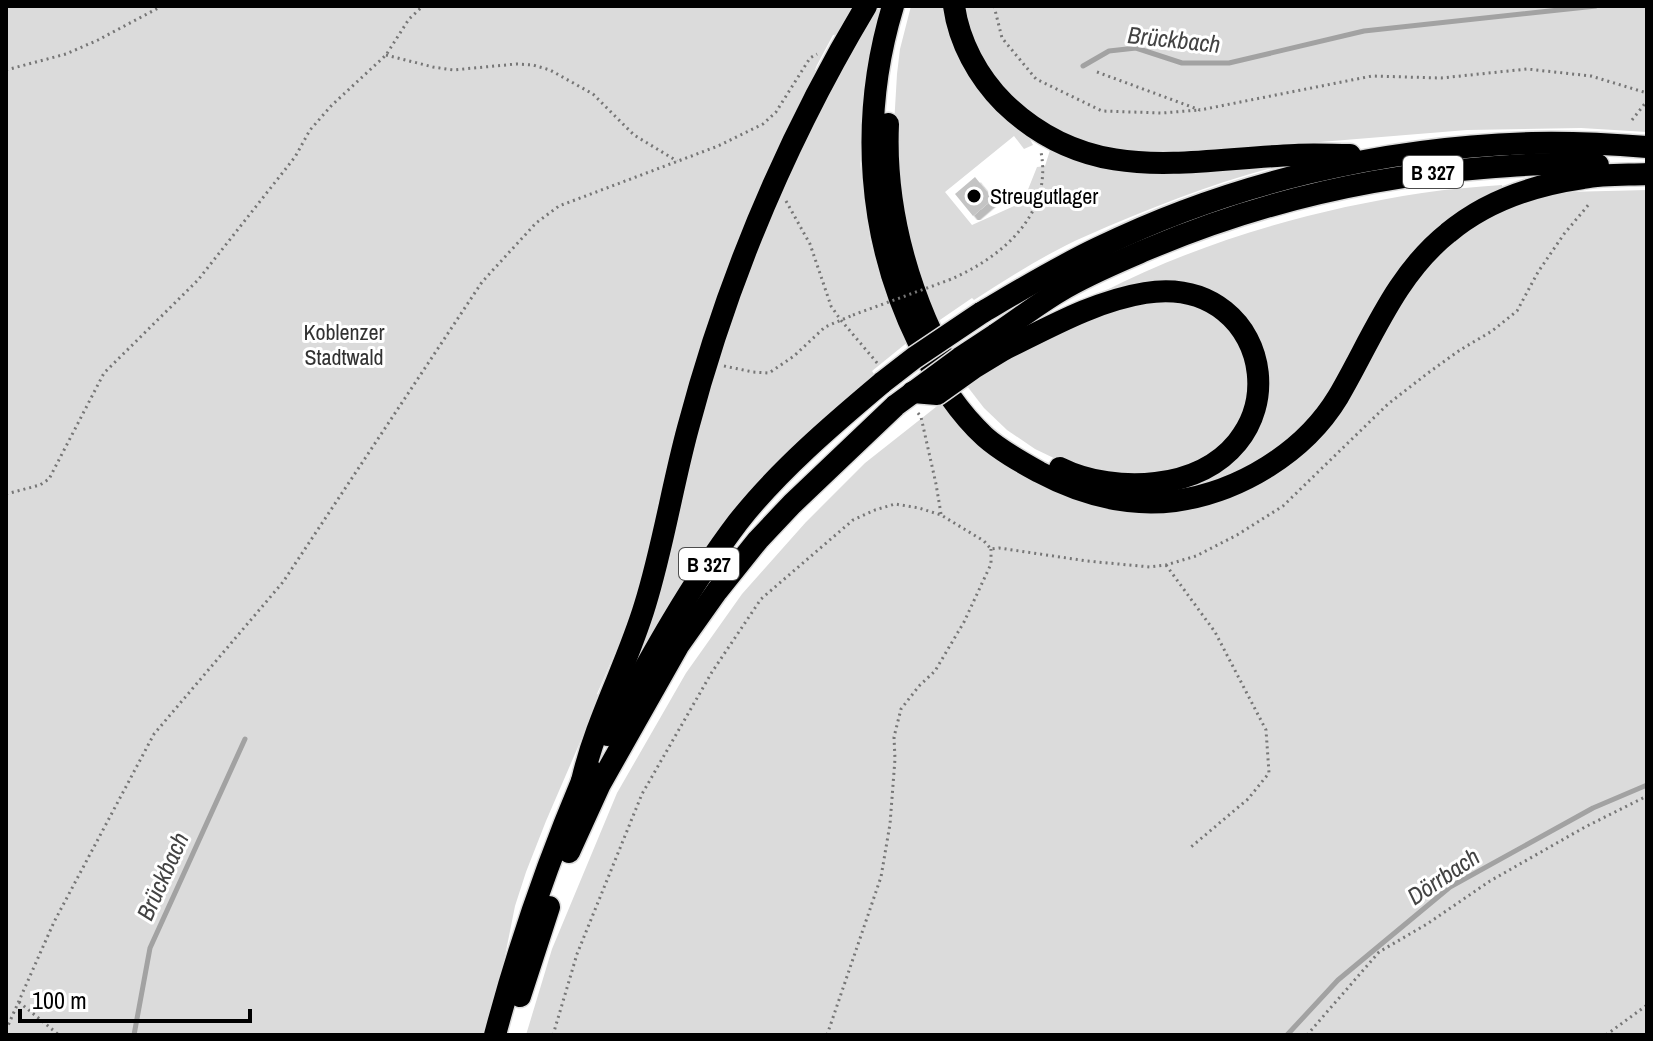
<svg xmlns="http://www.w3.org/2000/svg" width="1653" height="1041" viewBox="0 0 1653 1041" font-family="'Archivo Narrow',sans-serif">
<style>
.green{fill:#dbdbdb}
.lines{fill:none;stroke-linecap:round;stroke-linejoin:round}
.stream{stroke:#a2a2a2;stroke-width:5}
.building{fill:#c4c4c4;filter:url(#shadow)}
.trunk-casing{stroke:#dbdbdb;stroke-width:25}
.path{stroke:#767676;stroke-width:3;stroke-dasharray:2 4;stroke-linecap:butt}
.trunk{stroke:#000;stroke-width:22}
.trunk-bridge-casing{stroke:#dbdbdb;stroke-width:25;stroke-linecap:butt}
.path-bridge{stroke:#767676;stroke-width:3;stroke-dasharray:2 4;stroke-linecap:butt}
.trunk-bridge{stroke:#000;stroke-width:22}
.poi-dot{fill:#000;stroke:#fff;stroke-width:3}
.labels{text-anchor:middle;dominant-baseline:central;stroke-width:6;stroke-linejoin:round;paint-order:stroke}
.shield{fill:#fff;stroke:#4c4c4c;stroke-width:2}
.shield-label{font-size:20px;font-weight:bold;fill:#000}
.poi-label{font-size:22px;fill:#000;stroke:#fff;text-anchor:start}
.park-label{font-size:22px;fill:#323232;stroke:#fff}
.water-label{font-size:24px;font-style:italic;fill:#434343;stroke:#fff}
</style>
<defs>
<filter id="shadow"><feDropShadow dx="5.5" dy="5.5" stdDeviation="0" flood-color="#0004"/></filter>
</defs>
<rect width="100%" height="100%" fill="#fff"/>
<g class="green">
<path d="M6,6H858L842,34L833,35L817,65L815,70H822L663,501H658L647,562L631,616L597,694L600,696L546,821L526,872L515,906L503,966L485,1035H6Z"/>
<path d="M911,6H947L1027,133L1033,145L1024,149L1014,136L945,192L972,225L1023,202L1037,167L1045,166L1051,147L1283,165C1216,182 1150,208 1086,236C1047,253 1010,277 974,300L972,298L934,324L907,254L893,142L897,74L900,49Z"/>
<path d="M963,6H1647V132L1581,128L1467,130L1320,142L1219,153L1133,152L1090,144L1051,127L1010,95L992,71L979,50Z"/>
<path d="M876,8L881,10L875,30L864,91L860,163L870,240L881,281L909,341L872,371L874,374L828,415L640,655L638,654C648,628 658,601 666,574C680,525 684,474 697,425C737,281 803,138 876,8Z"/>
<path d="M1502,185L1504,195L1450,225L1329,400L1259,467L1169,498L1157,490L1177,487L1264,400L1230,308L1101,296V293C1202,241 1311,210 1422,193C1449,189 1475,187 1502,185Z"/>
<path d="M1647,190V1035H526L552,949L617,793L686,673L742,594L806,522L865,463L941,403C986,456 1031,490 1099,506L1271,473L1383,325L1435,254L1497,210L1531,197L1566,192Z"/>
<path d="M1174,298L1216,313L1250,361L1242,423L1208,460L1136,479L1060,461L1035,449L1007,430L984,408L967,386L1001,363L1094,315Z"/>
</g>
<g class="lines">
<g class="stream">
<path d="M1083,66L1109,51L1136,48L1182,63H1229L1364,31L1596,6"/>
<path d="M134,1035L150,948L245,739"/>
<path d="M1287,1035L1338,980L1450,887L1593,808L1647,785"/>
</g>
</g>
<path class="building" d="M975,177L993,199L973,216L955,194Z"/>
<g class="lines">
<defs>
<g id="trunk">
<path d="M893,6C859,118 867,238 919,343C936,378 957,411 985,437C1001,451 1021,462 1039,472C1082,495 1126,507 1175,501C1239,492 1304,453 1338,397C1371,341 1395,275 1448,233C1486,201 1534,185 1583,178C1604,174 1626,175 1647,174"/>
<path d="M954,6C959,42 978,77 1004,103C1092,188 1186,159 1295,155C1313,154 1332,155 1350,155"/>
<path d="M888,124C884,213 911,303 956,380"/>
<path d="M981,313C1020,290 1058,267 1098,248C1231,183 1384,147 1532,143C1570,142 1609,144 1647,147"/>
<path d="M995,335C1016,321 1038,304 1060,291C1088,274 1118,262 1148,249C1257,203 1365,177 1483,168C1521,165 1560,162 1598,165"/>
<path d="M1003,350C1048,328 1095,301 1145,293C1279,272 1308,464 1156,483C1125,487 1088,482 1060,468"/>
<path d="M608,735C648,662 688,588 738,522C778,471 833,424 883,382"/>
<path d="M582,781C596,720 627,665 645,605C663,547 672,487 688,428C727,280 787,138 866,6"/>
<path d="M569,852L600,784L678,646L717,591L758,540L792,504L896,405"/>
<path d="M520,996L549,907"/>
<path d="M495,1035C518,948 547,864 582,781L589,768"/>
</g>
</defs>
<use href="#trunk" class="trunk-casing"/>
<g class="path">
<path d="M994,6L1002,38L1036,79L1102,111L1162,113L1199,110"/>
<path d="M386,55L433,67L453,70L516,64L533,65L550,70L593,94L634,135L677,161"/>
<path d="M6,70L66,54L98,40L162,6"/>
<path d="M1097,72L1200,110L1372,76L1441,78L1527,69L1591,76L1647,93"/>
<path d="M1632,120L1647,101"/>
<path d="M786,201L810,244L831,306L840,319L878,364"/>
<path d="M949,280C1001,258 1053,215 1041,152"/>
<path d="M724,366L753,372L769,373L794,356L825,327L853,315"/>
<path d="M918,413L921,417L936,484L941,514"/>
<path d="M6,494L40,485L49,479L104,373L198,280L295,157L310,130L332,105L386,55L409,19L423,6"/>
<path d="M1166,565L1215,632L1266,730L1269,773L1248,799L1191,847"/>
<path d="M19,1002L59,1035"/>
<path d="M6,1030L54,922L154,734L283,582L482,282L536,223L559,206L718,146L763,124L776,112L810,58L817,54"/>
<path d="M553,1035L577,954L642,794L712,672L761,599L853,520L875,510L895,504L919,508L941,515L984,541L991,549L999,548L1087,561L1150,567L1166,565L1196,556L1237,535L1283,506L1388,404L1428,373L1460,350L1492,331L1517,311L1538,272L1564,234L1590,203"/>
<path d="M827,1035L881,877L890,824L895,759L894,737L901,709L919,686L935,671L964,622L991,564V549"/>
<path d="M1307,1035L1379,952L1427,924L1490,881L1585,827L1647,796"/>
<path d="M1606,1035L1647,1005"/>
</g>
<use href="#trunk" class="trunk"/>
<defs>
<g id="trunk-bridge">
<path d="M883,382L914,358L981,313"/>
<path d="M913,392L937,394L975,367L1003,350"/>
<path d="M896,405L960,358L995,335"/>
</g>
</defs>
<use href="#trunk-bridge" class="trunk-bridge-casing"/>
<path class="path-bridge" d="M853,315L949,280"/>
<use href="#trunk-bridge" class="trunk-bridge"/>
</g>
<circle class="poi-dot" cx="974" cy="196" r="8"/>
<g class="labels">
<g class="shield">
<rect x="1403" y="156" width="60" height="32" rx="6"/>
<rect x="679" y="548" width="60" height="32" rx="6"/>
</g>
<g class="shield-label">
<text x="1433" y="172">B 327</text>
<text x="709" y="564">B 327</text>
</g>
<g class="poi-label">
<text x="990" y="196">Streugutlager</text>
</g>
<g class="park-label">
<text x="344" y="332">Koblenzer<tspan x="344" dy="25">Stadtwald</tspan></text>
</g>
<g class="water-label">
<text transform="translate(1174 39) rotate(6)">Brückbach</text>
<text transform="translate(162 876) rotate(-66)">Brückbach</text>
<text transform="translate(1443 876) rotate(-34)">Dörrbach</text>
</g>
</g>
<rect width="1653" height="1041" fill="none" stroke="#000000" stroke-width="16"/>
<path d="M20 1009v12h230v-12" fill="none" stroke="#000000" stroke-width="4"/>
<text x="32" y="1009" font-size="24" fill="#000000" stroke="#ffffff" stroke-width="6" paint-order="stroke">100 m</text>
</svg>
